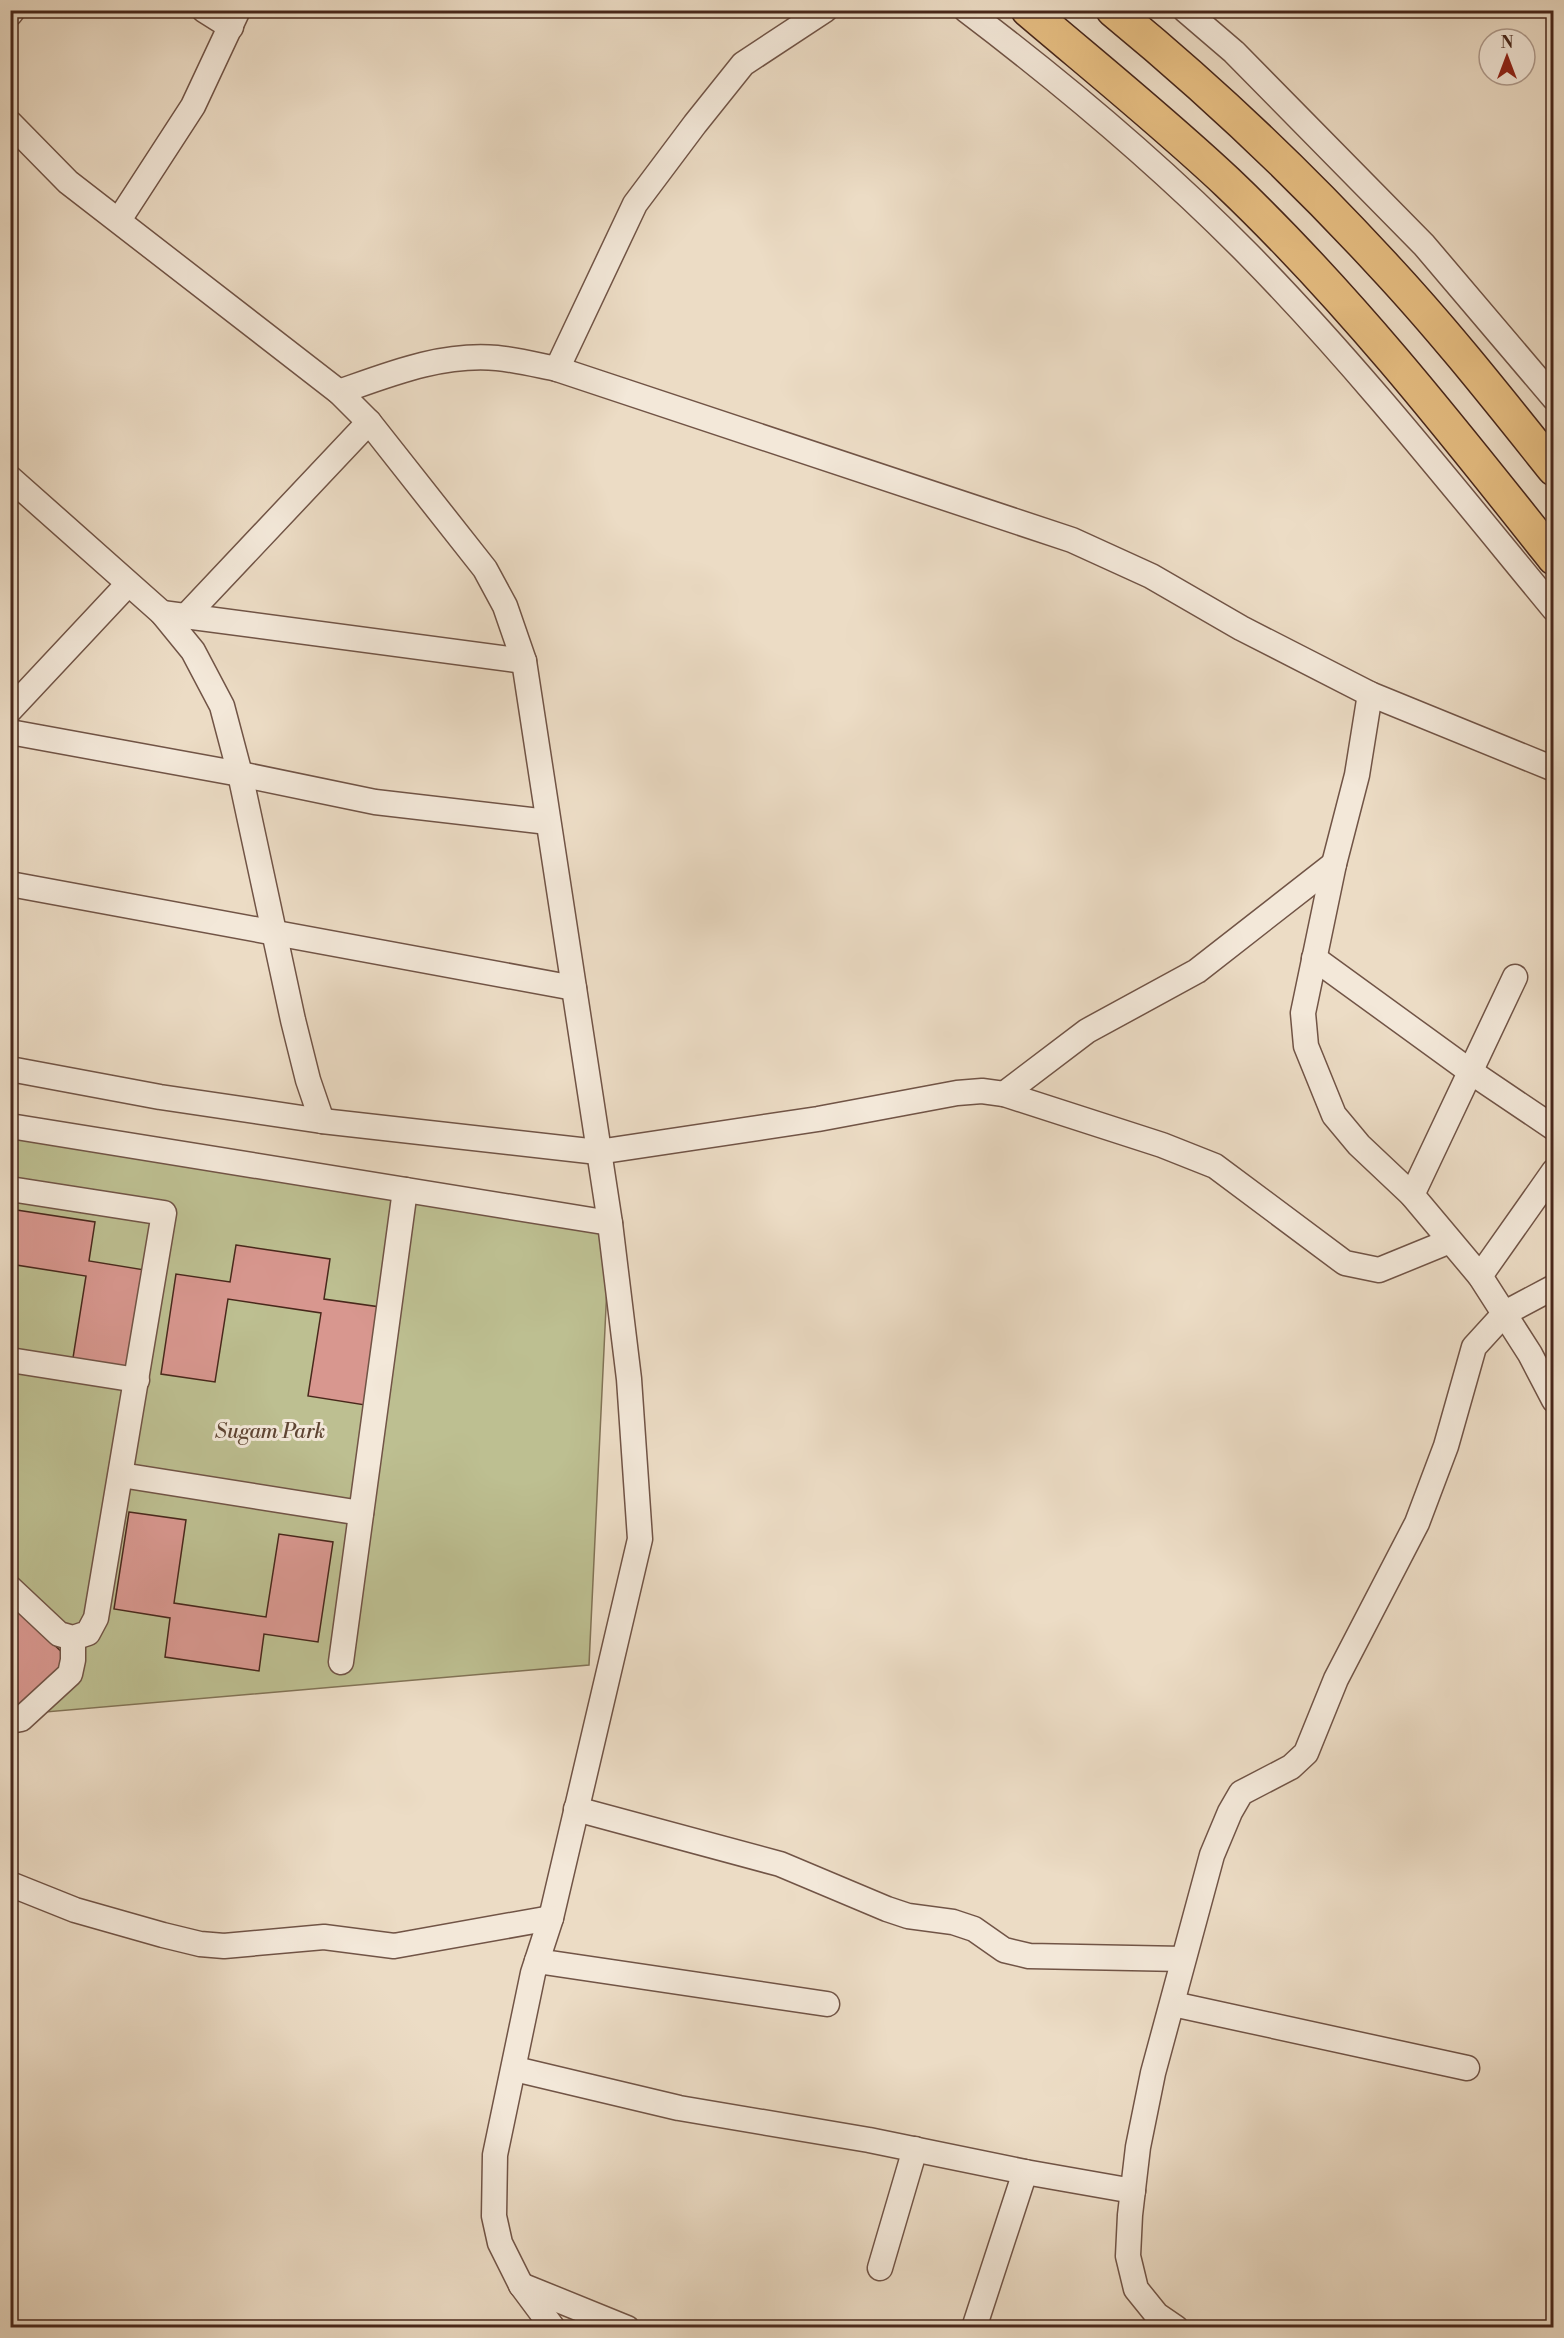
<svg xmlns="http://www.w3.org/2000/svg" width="1564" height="2338" viewBox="0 0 1564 2338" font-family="'Libre Bodoni',serif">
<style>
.green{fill:#bdbf91;stroke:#827356;stroke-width:1.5}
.building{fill:#d8978f;stroke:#48271b;stroke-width:1.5}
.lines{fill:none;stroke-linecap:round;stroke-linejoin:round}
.minor-casing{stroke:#715446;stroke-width:27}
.highway-casing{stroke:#48271b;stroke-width:36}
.minor{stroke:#f3e8d9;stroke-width:24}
.highway{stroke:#e6be82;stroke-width:33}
.labels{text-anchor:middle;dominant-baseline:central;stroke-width:6;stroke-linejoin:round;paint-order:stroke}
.park-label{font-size:21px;font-style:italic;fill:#5f4533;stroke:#f3e8d9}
</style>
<rect width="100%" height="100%" fill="#ecdcc5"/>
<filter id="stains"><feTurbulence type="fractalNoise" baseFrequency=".00333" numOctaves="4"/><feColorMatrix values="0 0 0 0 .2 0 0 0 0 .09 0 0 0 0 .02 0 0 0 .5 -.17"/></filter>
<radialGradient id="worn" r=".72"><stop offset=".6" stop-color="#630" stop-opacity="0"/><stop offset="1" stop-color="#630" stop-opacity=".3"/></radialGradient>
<path class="green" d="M10,1126L610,1223L589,1665L11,1715Z"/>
<g class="building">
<path d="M10,1209L95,1222L89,1261L145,1270L130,1367L73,1358L86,1276L10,1264Z"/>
<path d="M236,1245L330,1259L324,1299L380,1307L365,1405L308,1396L321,1313L228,1299L215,1382L161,1374L176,1274L230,1282Z"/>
<path d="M129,1512L186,1520L174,1603L266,1617L279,1534L333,1542L318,1642L264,1634L259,1671L165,1657L170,1618L114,1609Z"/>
<path d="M10,1603L68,1658L11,1717L10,1716Z"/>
</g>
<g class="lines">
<defs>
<g id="minor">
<path d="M204,10L231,27"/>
<path d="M966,10C1065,85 1161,166 1248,254C1357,365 1455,489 1554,609"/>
<path d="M1185,10L1234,52L1424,245L1554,398"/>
<path d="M10,14L13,10"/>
<path d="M10,123L68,182L339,392L369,422L485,569L505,606L524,661L610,1223L629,1379L640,1539L551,1918L533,1973L495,2155L494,2216L500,2243L521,2285L553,2328"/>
<path d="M119,220L193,106L238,10"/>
<path d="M557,369L635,204L695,124L743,64L825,10"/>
<path d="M339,392C390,374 442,353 497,358C517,360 537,365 557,369L1072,540L1151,576L1241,628L1370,694L1554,769"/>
<path d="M10,478L162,613L193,651L222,706L240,774L293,1020L308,1080L322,1121"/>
<path d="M162,613L524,661"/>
<path d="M186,616L369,422"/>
<path d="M1370,694L1357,775L1334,864L1303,1013L1306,1046L1334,1115L1359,1145L1412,1195L1480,1276L1530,1354L1554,1400"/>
<path d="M10,710L128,584"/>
<path d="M10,732L240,774L375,802L548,822"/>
<path d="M10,884L574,988"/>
<path d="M1314,958L1471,1072L1554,1128"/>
<path d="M10,1069L160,1097L322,1121L598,1152L818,1119L957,1093L982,1091L1004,1094L1162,1145L1215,1166L1345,1263L1379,1270L1450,1241"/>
<path d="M1004,1094L1087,1031L1197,971L1334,864"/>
<path d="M10,1126L610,1223"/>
<path d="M10,1189L164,1213L96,1618L88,1633L73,1638L59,1634L10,1588"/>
<path d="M1412,1195L1515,977"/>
<path d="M1480,1276L1554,1171"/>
<path d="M10,1360L137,1380"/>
<path d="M121,1475L361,1513"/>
<path d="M341,1662L405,1190"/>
<path d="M10,1721L21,1719L70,1674L73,1660V1638"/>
<path d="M576,1809L780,1864L887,1909L908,1916L953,1922L974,1929L1004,1950L1029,1956L1183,1959"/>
<path d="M10,1884L75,1910L163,1935L200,1944L224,1946L324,1937L394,1946L551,1918"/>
<path d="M537,1961L827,2004"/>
<path d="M1173,2004L1467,2068"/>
<path d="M515,2069L679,2108L869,2140L1025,2172L1133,2191"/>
<path d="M880,2268L915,2149"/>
<path d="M521,2285L627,2328"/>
<path d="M974,2328L1025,2172"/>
<path d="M1176,2328L1157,2315L1136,2289L1128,2256L1130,2215L1138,2147L1153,2073L1212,1855L1230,1812L1241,1793L1291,1767L1306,1753L1336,1679L1417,1523L1446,1446L1474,1347L1505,1313L1554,1287"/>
</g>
<g id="highway">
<path d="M1028,10C1095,67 1163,122 1227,182C1347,296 1451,428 1554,558"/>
<path d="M1113,10C1208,88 1298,173 1381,263C1442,328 1498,399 1554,469"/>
</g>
</defs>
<use href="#minor" class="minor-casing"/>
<use href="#highway" class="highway-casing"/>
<use href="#minor" class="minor"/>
<use href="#highway" class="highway"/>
</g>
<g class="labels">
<g class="park-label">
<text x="270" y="1432">Sugam Park</text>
</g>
</g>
<rect width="1564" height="2338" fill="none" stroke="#ecdcc5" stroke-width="36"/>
<rect x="12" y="12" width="1540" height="2314" fill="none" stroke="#48271b" stroke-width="3"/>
<rect x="18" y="18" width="1528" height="2302" fill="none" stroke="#48271b" stroke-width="1.5"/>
<g transform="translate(1507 57)"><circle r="28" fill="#f3e8d9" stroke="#af9b8d" stroke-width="1.5"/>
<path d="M0-4.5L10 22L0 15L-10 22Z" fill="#8f2418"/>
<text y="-9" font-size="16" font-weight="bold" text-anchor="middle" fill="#48271b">N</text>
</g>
<rect width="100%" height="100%" filter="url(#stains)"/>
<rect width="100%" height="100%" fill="url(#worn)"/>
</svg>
